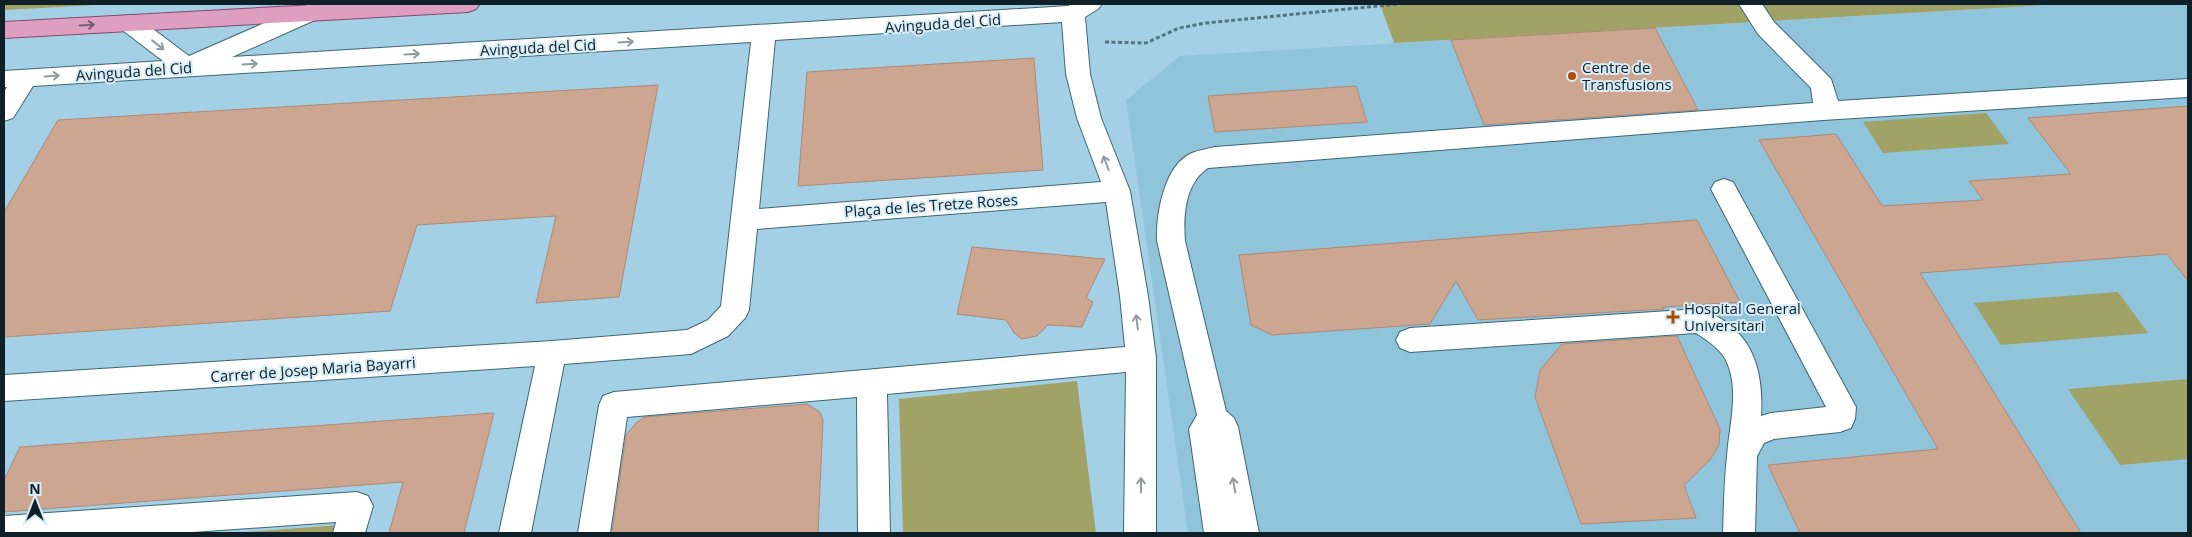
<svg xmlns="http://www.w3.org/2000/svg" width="2192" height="537" viewBox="0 0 2192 537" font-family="'Open Sans',sans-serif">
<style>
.built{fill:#8fc4db}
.green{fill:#a1a265}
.building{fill:#cda691;stroke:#af8975}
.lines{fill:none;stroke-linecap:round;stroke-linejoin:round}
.minor-casing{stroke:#3d6678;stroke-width:2}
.major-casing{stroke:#86486f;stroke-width:2}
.path{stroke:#557381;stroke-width:3;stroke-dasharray:4 2.5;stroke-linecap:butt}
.minor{fill:#fff;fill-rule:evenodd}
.major{fill:#dd9ebf;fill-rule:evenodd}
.oneway{stroke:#765f74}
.oneway2{stroke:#939b9e}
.poi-dot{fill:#ac4c00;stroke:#d7edf8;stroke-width:2}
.labels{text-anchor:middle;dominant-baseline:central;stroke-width:4;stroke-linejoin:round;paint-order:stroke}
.street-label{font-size:15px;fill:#0f2028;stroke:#d7edf8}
.poi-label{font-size:15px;fill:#0f2028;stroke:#d7edf8;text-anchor:start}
</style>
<rect width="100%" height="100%" fill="#a4d0e5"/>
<path class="built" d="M2063,4H2188V533H1188L1126,100L1180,56Z"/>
<g class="green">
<path d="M4,4H114L4,10Z"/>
<path d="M1380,4H2063L1394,43Z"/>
<path d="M1986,113L2009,144L1883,153L1863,122Z"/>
<path d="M2118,292L2148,333L2001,345L1974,303Z"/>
<path d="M2188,379V459L2120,465L2068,389Z"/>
<path d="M1077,381L1096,533H903L899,399Z"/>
<path d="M339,525L336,533H234Z"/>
</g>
<g class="building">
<path d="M1655,28L1698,110L1484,125L1451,40Z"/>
<path d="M1034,58L1043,170L798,186L807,72Z"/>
<path d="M658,85L619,297L536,303L556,216L417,225L390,311L4,337V212L58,120Z"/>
<path d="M1356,86L1367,122L1215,132L1208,96Z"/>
<path d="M2188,106V281L2167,254L1920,273L2081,533H1800L1768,465L1938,449L1759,140L1836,134L1882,206L1983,200L1969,181L2071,174L2028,118Z"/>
<path d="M1697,220L1740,302L1663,307L1664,309L1478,320L1456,281L1430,324L1272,335L1251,325L1239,255Z"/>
<path d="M972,247L1105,259L1086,298L1093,302L1082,327L1048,325L1037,336L1022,339L1014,333L1006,320L957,314Z"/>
<path d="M1677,336L1720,429L1719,445L1710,460L1684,485L1696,518L1581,524L1535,397L1540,370L1562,344Z"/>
<path d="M807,404L820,412L823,420L818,533H612L626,435L636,423L644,417Z"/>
<path d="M494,413L464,533H389L403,482L4,512V480L20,447Z"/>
</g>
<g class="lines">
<defs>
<g id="minor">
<path d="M1073,4H1102L1098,9L1085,17L1090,74L1101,118L1130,191L1148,296L1156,358V533H1124L1126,372L887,394L890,533H858L857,397L627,417L610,533H578L599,405L603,396L614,392L1125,347L1120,296L1106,202L757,229L749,310L745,318L728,336L691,354L564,364L531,533H499L535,366L4,401V375L552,341L687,330L708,320L721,306L751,42L33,86L13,118L4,121V92L7,87H4V71L163,61L121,29L117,23L121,17L129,15L137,17L189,56L301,7L309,5L317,7L321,13L317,19L232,57L1068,6ZM1062,22L1066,74L1077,118L1101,182L759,209L775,40Z"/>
<path d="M1739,4H1762L1774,22L1831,79L1838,101L2188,79V97L1823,120L1208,168C1185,183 1183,216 1185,241L1226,411L1234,418L1238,427L1259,533H1204L1189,429L1197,415L1157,241C1156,214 1164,165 1192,153C1199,150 1207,149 1215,147L1813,103L1811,88L1758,34Z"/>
<path d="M1724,179L1733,182L1856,407L1855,419L1851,428L1840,432L1774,439L1764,443L1757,456L1755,533H1723C1724,507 1724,482 1727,456C1729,427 1739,393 1728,365C1723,350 1708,341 1696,333L1410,352L1400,348L1396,340L1400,332L1410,328L1700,309C1751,327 1764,367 1761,416L1771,413L1826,407L1711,189L1715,182Z"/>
<path d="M357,492L368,496L373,506L365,533H333L336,522L179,533H4V516Z"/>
</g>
<path id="major" d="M334,4H480L476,9L468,12L4,38V22Z"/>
</defs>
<use href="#minor" class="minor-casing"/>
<use href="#major" class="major-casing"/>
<path class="path" d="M1105,42L1146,43L1179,28L1206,23L1398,4"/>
<use href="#minor" class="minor"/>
<use href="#major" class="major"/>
</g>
<defs><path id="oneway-shaft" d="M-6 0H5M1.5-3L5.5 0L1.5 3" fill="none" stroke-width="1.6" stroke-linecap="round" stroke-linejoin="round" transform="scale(1.25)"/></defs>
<use class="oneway" href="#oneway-shaft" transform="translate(87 25) rotate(-3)"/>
<g class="oneway2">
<use href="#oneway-shaft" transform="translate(626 42) rotate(-3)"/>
<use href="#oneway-shaft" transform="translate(158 45) rotate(38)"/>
<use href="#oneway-shaft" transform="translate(412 54) rotate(-3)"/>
<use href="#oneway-shaft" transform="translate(250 64) rotate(-3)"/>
<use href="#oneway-shaft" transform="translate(52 76) rotate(-4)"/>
<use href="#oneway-shaft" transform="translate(1106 163) rotate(-111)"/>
<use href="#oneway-shaft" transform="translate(1137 322) rotate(-97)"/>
<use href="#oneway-shaft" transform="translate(1141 485) rotate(-90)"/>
<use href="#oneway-shaft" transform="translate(1234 485) rotate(-100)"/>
</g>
<g class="poi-dot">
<circle cx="1572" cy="76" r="5"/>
<path d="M1670.5 309.5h5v5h5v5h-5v5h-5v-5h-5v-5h5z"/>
</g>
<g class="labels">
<g class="street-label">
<text transform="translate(943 23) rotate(-4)">Avinguda del Cid</text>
<text transform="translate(538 47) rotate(-3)">Avinguda del Cid</text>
<text transform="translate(134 71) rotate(-4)">Avinguda del Cid</text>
<text transform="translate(931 205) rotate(-4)">Plaça de les Tretze Roses</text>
<text transform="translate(313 369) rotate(-4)">Carrer de Josep Maria Bayarri</text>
</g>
<g class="poi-label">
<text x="1582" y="67">Centre de<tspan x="1582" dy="17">Transfusions</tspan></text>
<text x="1684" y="308">Hospital General<tspan x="1684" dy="17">Universitari</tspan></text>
</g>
</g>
<rect width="2192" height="537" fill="none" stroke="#0f2028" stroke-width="10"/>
<g transform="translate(35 502)" stroke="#d7edf8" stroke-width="4" paint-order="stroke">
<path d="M0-4L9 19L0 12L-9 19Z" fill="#0f2028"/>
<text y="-8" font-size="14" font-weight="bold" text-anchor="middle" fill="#0f2028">N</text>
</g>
</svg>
